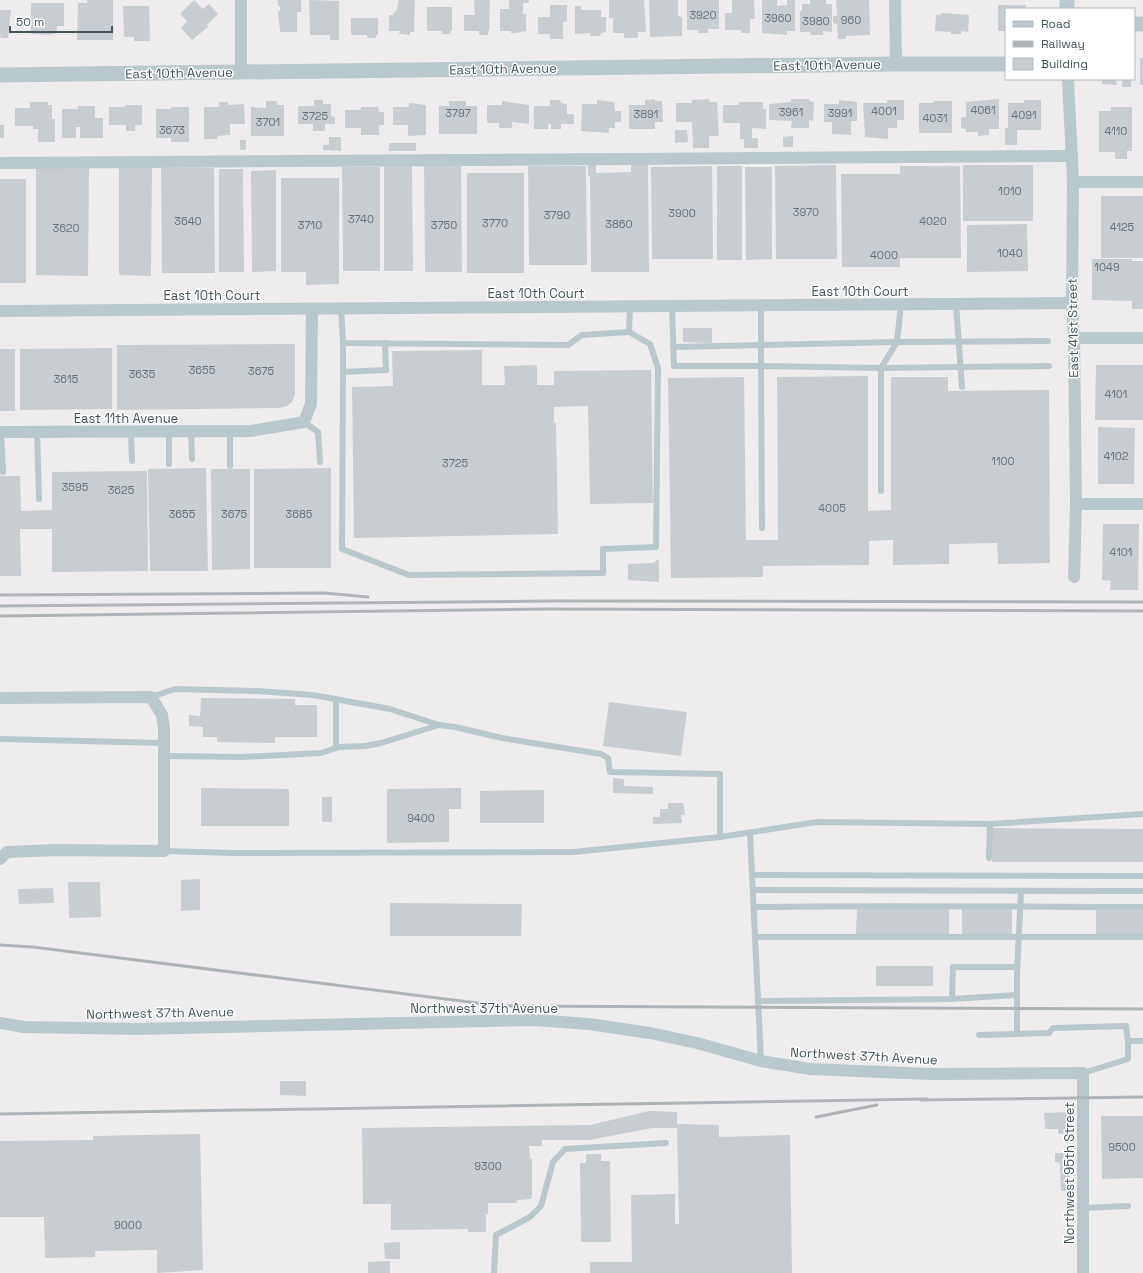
<svg xmlns="http://www.w3.org/2000/svg" width="1143" height="1273" viewBox="0 0 1143 1273" font-family="'Space Grotesk',sans-serif">
<style>
.building{fill:#c8cdd2}
.lines{fill:none;stroke-linecap:round;stroke-linejoin:round}
.service{stroke:#b9c8cd;stroke-width:6}
.minor{stroke:#b9c8cd;stroke-width:12}
.tertiary{stroke:#b9c8cd;stroke-width:15}
.rail{stroke:#aeb3b8;stroke-width:3}
.labels{text-anchor:middle;dominant-baseline:central;stroke-width:3;stroke-linejoin:round;paint-order:stroke}
.number-label{font-size:11px;fill:#647279}
.street-label{font-size:13px;fill:#43545b;stroke:#fff}
</style>
<rect width="100%" height="100%" fill="#efeced"/>
<g class="building">
<path d="M87,0H113V40H77L78,3H87Z"/>
<path d="M194,0L203,9L209,4L218,14L207,25L208,27L192,40L181,28L187,21L180,14Z"/>
<path d="M278,0H301V12H297V32H280L278,11H280V6H278Z"/>
<path d="M309,0L339,1V40H330V35H310Z"/>
<path d="M400,0H415L414,32H410V35L399,34L400,31H389V15H393L397,9L398,1Z"/>
<path d="M474,0H490L489,31H488V35H479V31H464V15H475Z"/>
<path d="M509,0H529V3H523V14H526V31L516,33H511V31H500V9H509Z"/>
<path d="M609,0H644L646,32H638V38H624V33H613V18H609Z"/>
<path d="M649,0H678V16L682,17V36L650,37Z"/>
<path d="M687,0H719V29H708V33H698V30H687Z"/>
<path d="M732,0H754L755,19H750V33H741V30H725V13H732Z"/>
<path d="M762,0H777V6L787,5V0H795V31H787V35L762,33Z"/>
<path d="M810,0H826V4H832V32L823,31V35H811L810,32H800V11H802V4H810Z"/>
<path d="M836,0H869L870,35L846,36V39H838L837,24L833,23V16H837Z"/>
<path d="M31,3H64V26H57L56,34H51V35L31,34Z"/>
<path d="M550,5H567V22H563V39H550V34H538V17H550Z"/>
<path d="M998,5H1026V9H1006V31H998Z"/>
<path d="M123,6H149L150,41H134V37H124Z"/>
<path d="M575,6H581V10H601V17H606V32L601,33L600,36H590V33L575,34Z"/>
<path d="M427,7H452V31H450V34H442V31H427Z"/>
<path d="M0,10H11L8,38H1L0,35Z"/>
<path d="M941,13L969,15L968,32L961,31V34H951V32L935,31L936,15H941Z"/>
<path d="M351,18H378V35H376V38H367V35H351Z"/>
<rect x="1140" y="58" width="3" height="27"/>
<path d="M1102,79H1116L1117,85L1102,84Z"/>
<rect x="1122" y="79" width="9" height="8"/>
<path d="M655,99V101H662L663,122H655V129H629V105H645V100Z"/>
<path d="M709,99V102H717L719,136H709V148H693L692,122H676V103H692V100Z"/>
<path d="M791,99H809V101L814,102L813,121L809,120V128H791L792,121L769,120V104L791,102Z"/>
<path d="M999,99V129H989V135L978,136V132H966V129L961,128V118L966,117V102Z"/>
<path d="M314,100H323V104H331V116L335,117V124H325V131H313V124H298V106H314Z"/>
<path d="M550,100H560L561,103L567,104V114H574V124H561V129H551V124H548V129H534V106H550Z"/>
<path d="M597,100L614,102L615,111H621V122H615V128H609V133L581,131L582,104H597Z"/>
<path d="M839,100L857,102V121H851V135L832,134V122H824V104H839Z"/>
<path d="M887,100H904V120H897V128H888V139L865,137L863,103H887Z"/>
<path d="M1024,100H1041V130H1017V145H1005V128H1008V103H1024Z"/>
<path d="M266,101H277V105H284V136H251V107L266,108Z"/>
<path d="M449,101H466V106H477V134H439V106H449Z"/>
<path d="M502,101L529,105V124L512,122V128H499V123H487V105H502Z"/>
<path d="M934,101H952V133H919V103H934Z"/>
<path d="M30,102H48V105H52V119H55V142H38V129H33V126H15V108H30Z"/>
<path d="M219,102H228V105L244,104L245,124H230V135L217,136L218,139H204V107H219Z"/>
<path d="M739,102H763V109H766V129L752,128V138H758V148H744V139H740V123H723V105H739Z"/>
<path d="M409,103L426,105V135L408,136V125H393V107H409Z"/>
<path d="M125,105H142V125H135V131H126V125H109V107H125Z"/>
<path d="M78,106H95V118H103V138H80V127H76V138H62V109H78Z"/>
<path d="M171,107H189V142H171V138H156V109H171Z"/>
<path d="M361,107H378L379,112H384V125H379V135H361V128H345V110H361Z"/>
<path d="M1111,107H1132V151H1127V159H1115V152H1099V111H1111Z"/>
<rect x="0" y="125" width="4" height="13"/>
<path d="M675,130H687L688,142L675,143Z"/>
<path d="M793,136V147H783V137Z"/>
<path d="M329,137H341V151L323,150V145H329Z"/>
<rect x="240" y="140" width="6" height="10"/>
<rect x="389" y="143" width="27" height="8"/>
<path d="M424,164H461L462,272H425Z"/>
<path d="M588,164H596V173L631,172V164H648L649,272H591L590,176H588Z"/>
<path d="M836,165L837,259H776L775,166Z"/>
<rect x="963" y="165" width="70" height="56"/>
<path d="M384,166H412L413,271H384Z"/>
<path d="M528,166H586L587,265H529Z"/>
<path d="M712,166L713,259H652L651,167Z"/>
<rect x="717" y="166" width="25" height="94"/>
<path d="M900,166H960L961,258H900V267H842L841,174H900Z"/>
<path d="M36,167H89L88,276L36,275Z"/>
<path d="M342,167H380V271H343Z"/>
<path d="M745,167H772V259L746,260Z"/>
<path d="M119,168H152L151,276L119,275Z"/>
<path d="M161,168H214L215,273H162Z"/>
<path d="M219,169H243L244,272H219Z"/>
<path d="M276,170V271L252,272L251,171Z"/>
<rect x="467" y="173" width="57" height="100"/>
<path d="M281,178H339V284L306,285V272H281Z"/>
<rect x="0" y="179" width="26" height="104"/>
<rect x="1101" y="196" width="42" height="62"/>
<path d="M1027,224L1028,271L967,272V225Z"/>
<path d="M1092,259H1132V261H1143V309H1132V301L1092,300Z"/>
<path d="M683,328H712V343L683,342Z"/>
<path d="M295,344V395L292,402L287,406L279,408L117,410V345Z"/>
<path d="M112,348V409L20,410V349Z"/>
<rect x="0" y="349" width="15" height="62"/>
<path d="M482,350V385H505L504,366L537,365V385H554V371L651,370L653,503L590,504L588,406L554,407V423H556L558,534L354,538L352,387L393,386L392,351Z"/>
<path d="M1096,365H1143V420H1095Z"/>
<path d="M868,376V511L891,510V377H948V391L1049,390L1050,563L998,564L997,543L949,544V564L893,565V540L869,541V565L763,566V577L671,578L668,378L744,377L746,540H778L777,377Z"/>
<path d="M1098,427L1135,428L1134,484H1098Z"/>
<path d="M206,468L208,571H150L148,469Z"/>
<path d="M331,468V568H254V469Z"/>
<path d="M211,469H250V569L212,570Z"/>
<path d="M147,471L148,571L52,572V529H20L21,576H0V476H20L21,511L52,510V472Z"/>
<path d="M1103,524H1139L1138,590H1110L1111,581L1102,580Z"/>
<path d="M659,559V582L628,580V564L653,563Z"/>
<path d="M201,698L295,699V705H317V737H275V743L217,742V737H203V727L189,726V715L200,716Z"/>
<path d="M609,702L687,712L681,756L603,746Z"/>
<path d="M613,778L624,779V786L653,787V794L613,793Z"/>
<path d="M201,788L289,789V826H201Z"/>
<path d="M461,788V809H449V842L387,843V789Z"/>
<path d="M544,790V823H480V791Z"/>
<rect x="322" y="797" width="10" height="25"/>
<path d="M668,803H683L685,815H681L682,823L653,824V817H660V809H668Z"/>
<path d="M992,828L1143,829V862H992Z"/>
<path d="M200,879V910L181,911V880Z"/>
<path d="M68,882H100L101,917L69,918Z"/>
<path d="M53,888L54,903L19,904L18,889Z"/>
<path d="M390,903L522,904L521,936H390Z"/>
<path d="M857,907L949,908V936L856,934Z"/>
<rect x="962" y="909" width="50" height="26"/>
<path d="M1096,910H1143V936L1096,935Z"/>
<rect x="876" y="966" width="57" height="20"/>
<path d="M280,1081H306V1096L280,1095Z"/>
<path d="M649,1111L677,1112V1124L719,1125V1137L790,1135L792,1273H590V1262H632L631,1195L675,1194V1224H679L677,1128H652L589,1140H542V1146H529L530,1159H532V1197L531,1199L517,1200V1203H488V1214H486V1232H468V1229L391,1230V1204H363L362,1128L590,1125Z"/>
<path d="M1070,1112V1133L1058,1134V1129H1045L1044,1113Z"/>
<path d="M1101,1116H1143V1178L1102,1179Z"/>
<path d="M200,1134L203,1270L157,1273V1250L95,1251V1257L45,1258L44,1217H0V1141L93,1140V1136Z"/>
<path d="M1055,1153H1069L1070,1191H1061L1060,1164L1058,1162H1055Z"/>
<path d="M586,1154H601V1161H610L611,1242H581L580,1163H586Z"/>
<path d="M400,1242V1259H385L384,1243Z"/>
<path d="M390,1261V1273H368V1262Z"/>
</g>
<g class="lines">
<g class="service">
<path d="M956,304L962,387"/>
<path d="M672,306L674,366H761V305"/>
<path d="M341,308L343,343L568,345L582,335L629,332L630,306"/>
<path d="M343,343V372L386,370L385,343"/>
<path d="M673,347L897,342L1048,341"/>
<path d="M343,372L342,549L409,575L603,573V549L656,547L658,368L650,344L629,332"/>
<path d="M304,422L318,432L320,462"/>
<path d="M131,431L132,461"/>
<path d="M191,431L192,459"/>
<path d="M230,431V466"/>
<path d="M1,432L3,472"/>
<path d="M37,432L39,499"/>
<path d="M169,464V431"/>
<path d="M881,491V368L897,342L901,304"/>
<path d="M762,528L761,366L881,368L1049,366"/>
<path d="M151,697L175,689L257,691L313,695L390,709L439,725L455,727L502,738L601,754L608,758L610,772L720,774V837"/>
<path d="M336,699V748"/>
<path d="M0,739L164,743"/>
<path d="M164,756L243,757L321,753L339,747L365,746L381,743L439,725"/>
<path d="M750,833L761,1061"/>
<path d="M164,851L232,853L574,852L720,837L817,822L990,824L1143,814"/>
<path d="M989,858L990,824"/>
<path d="M752,875L1143,876"/>
<path d="M753,890L1143,891"/>
<path d="M754,907C884,905 1013,907 1143,907"/>
<path d="M755,937H1143"/>
<path d="M952,999L953,967H1017"/>
<path d="M758,1001L952,999L1016,995"/>
<path d="M1017,1034V974L1021,891"/>
<path d="M979,1035L1049,1033L1053,1028L1126,1026L1128,1041"/>
<path d="M1083,1073L1128,1059V1041H1143"/>
<path d="M1083,1208L1128,1206"/>
<path d="M494,1273L496,1235L530,1217L541,1206L553,1162L565,1149L666,1143"/>
</g>
<g class="minor">
<path d="M895,0L896,64"/>
<path d="M241,72V0"/>
<path d="M1068,79L1073,182L1072,303L1074,338L1076,504L1074,577"/>
<path d="M0,163L1072,156"/>
<path d="M1073,182H1143"/>
<path d="M0,311L1072,303"/>
<path d="M1074,338H1143"/>
<path d="M0,432L251,431L304,422L311,404L312,309"/>
<path d="M1076,504H1143"/>
<path d="M0,698L151,697L162,715L164,728V851L55,850L7,852L0,859"/>
<path d="M0,1023L24,1027L138,1029L535,1020L589,1024L650,1033L697,1043L761,1061L810,1069L930,1074L1083,1073V1273"/>
</g>
<g class="tertiary">
<path d="M1067,9V0"/>
<path d="M1134,24H1143"/>
<path d="M0,75L896,64H1006"/>
</g>
<g class="rail">
<path d="M0,595L324,593L368,597"/>
<path d="M0,606L552,601L1143,602"/>
<path d="M0,616L549,609L1143,611"/>
<path d="M0,945L33,947L501,1006L1143,1009"/>
<path d="M921,1100L1143,1097"/>
<path d="M0,1114L927,1099"/>
<path d="M816,1117L877,1105"/>
</g>
</g>
<g class="labels">
<g class="number-label">
<text x="703" y="15">3920</text>
<text x="778" y="18">3960</text>
<text x="851" y="20">960</text>
<text x="816" y="21">3980</text>
<text x="983" y="110">4061</text>
<text x="884" y="111">4001</text>
<text x="791" y="112">3961</text>
<text x="458" y="113">3797</text>
<text x="840" y="113">3991</text>
<text x="646" y="114">3891</text>
<text x="1024" y="115">4091</text>
<text x="315" y="116">3725</text>
<text x="935" y="118">4031</text>
<text x="268" y="122">3701</text>
<text x="172" y="130">3673</text>
<text x="1116" y="131">4110</text>
<text x="1010" y="191">1010</text>
<text x="806" y="212">3970</text>
<text x="682" y="213">3900</text>
<text x="557" y="215">3790</text>
<text x="361" y="219">3740</text>
<text x="188" y="221">3640</text>
<text x="933" y="221">4020</text>
<text x="495" y="223">3770</text>
<text x="619" y="224">3860</text>
<text x="310" y="225">3710</text>
<text x="444" y="225">3750</text>
<text x="1122" y="227">4125</text>
<text x="66" y="228">3620</text>
<text x="1010" y="253">1040</text>
<text x="884" y="255">4000</text>
<text x="1107" y="267">1049</text>
<text x="202" y="370">3655</text>
<text x="261" y="371">3675</text>
<text x="142" y="374">3635</text>
<text x="66" y="379">3615</text>
<text x="1116" y="394">4101</text>
<text x="1116" y="456">4102</text>
<text x="1003" y="461">1100</text>
<text x="455" y="463">3725</text>
<text x="75" y="487">3595</text>
<text x="121" y="490">3625</text>
<text x="832" y="508">4005</text>
<text x="182" y="514">3655</text>
<text x="234" y="514">3675</text>
<text x="299" y="514">3685</text>
<text x="1121" y="552">4101</text>
<text x="421" y="818">9400</text>
<text x="1122" y="1147">9500</text>
<text x="488" y="1166">9300</text>
<text x="128" y="1225">9000</text>
</g>
<g class="street-label">
<text transform="translate(827 65) rotate(-1)">East 10th Avenue</text>
<text transform="translate(503 69) rotate(-1)">East 10th Avenue</text>
<text transform="translate(179 73) rotate(-1)">East 10th Avenue</text>
<text x="860" y="291">East 10th Court</text>
<text x="536" y="293">East 10th Court</text>
<text x="212" y="295">East 10th Court</text>
<text transform="translate(1073 328) rotate(-91)">East 41st Street</text>
<text x="126" y="418">East 11th Avenue</text>
<text x="484" y="1008">Northwest 37th Avenue</text>
<text transform="translate(160 1013) rotate(-1)">Northwest 37th Avenue</text>
<text transform="translate(864 1056) rotate(3)">Northwest 37th Avenue</text>
<text transform="translate(1069 1173) rotate(-90)">Northwest 95th Street</text>
</g>
</g>
<rect x="1005" y="8" width="130" height="72" fill="#ffffff" stroke="#b4bbbd"/>
<rect x="1013" y="21" width="20" height="6" fill="#b9c8cd" stroke="#b4bbbd"/>
<text x="1041" y="28" font-size="12" fill="#43545b">Road</text>
<rect x="1013" y="41" width="20" height="6" fill="#aeb3b8" stroke="#b4bbbd"/>
<text x="1041" y="48" font-size="12" fill="#43545b">Railway</text>
<rect x="1013" y="58" width="20" height="12" fill="#c8cdd2" stroke="#b4bbbd"/>
<text x="1041" y="68" font-size="12" fill="#43545b">Building</text>
<path d="M10 26v6h102v-6" fill="none" stroke="#43545b" stroke-width="2"/>
<text x="16" y="26" font-size="12" fill="#43545b" stroke="#ffffff" stroke-width="3" paint-order="stroke">50 m</text>
</svg>
